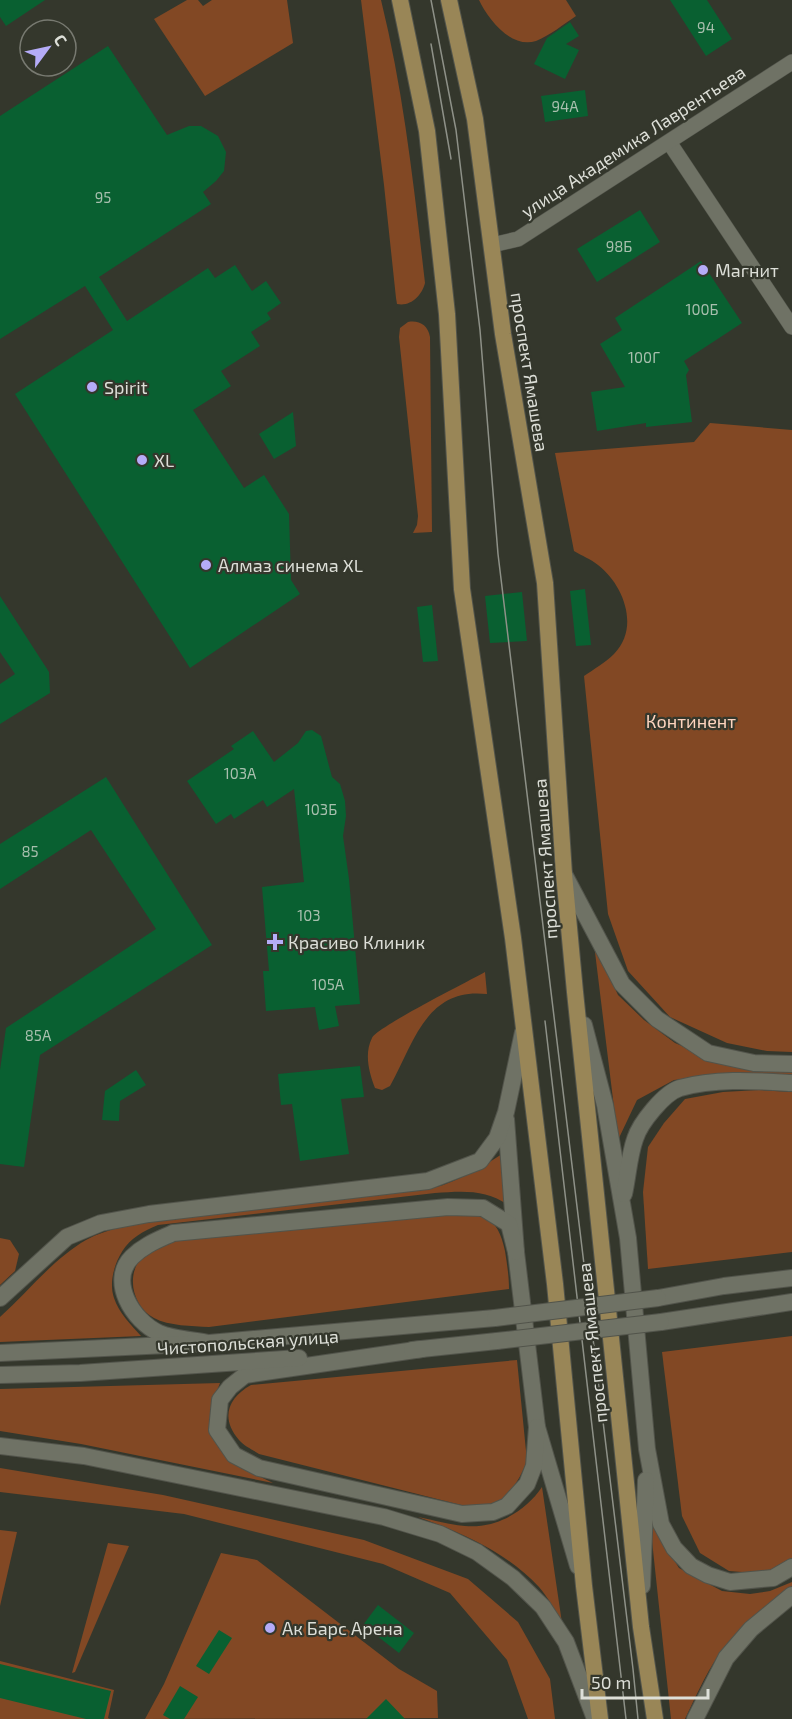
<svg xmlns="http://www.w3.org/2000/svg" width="792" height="1719" viewBox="0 0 792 1719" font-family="'Exo 2',sans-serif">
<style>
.green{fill:#824824}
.building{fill:#096031}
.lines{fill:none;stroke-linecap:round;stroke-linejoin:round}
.minor-casing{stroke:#52544b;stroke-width:16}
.secondary-casing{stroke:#52544b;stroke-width:18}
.primary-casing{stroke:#52544b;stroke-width:18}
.minor{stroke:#6f7265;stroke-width:15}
.secondary{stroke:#6f7265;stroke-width:16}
.primary{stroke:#998657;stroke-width:16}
.tram{stroke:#8e9188;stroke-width:1.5}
.secondary-bridge-casing{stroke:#52544b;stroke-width:18;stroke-linecap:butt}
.secondary-bridge{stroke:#6f7265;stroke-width:16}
.poi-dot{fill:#b5acf8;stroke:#34372c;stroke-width:2}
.labels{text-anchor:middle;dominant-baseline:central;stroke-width:4.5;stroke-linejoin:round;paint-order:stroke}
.number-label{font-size:15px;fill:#a8bfae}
.street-label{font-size:18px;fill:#dddfd8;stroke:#34372c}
.poi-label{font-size:18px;fill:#dddfd8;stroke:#34372c;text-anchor:start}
.park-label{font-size:18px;fill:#fed4be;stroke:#34372c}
</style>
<rect width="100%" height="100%" fill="#34372c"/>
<g class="green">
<path d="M187,0H198L203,6L212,0H287L293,43L205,96L154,19Z"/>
<path d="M361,0H381C404,93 414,188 425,283C422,295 411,307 397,304L396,298L384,185Z"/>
<path d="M479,0H566L576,16C564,24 549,36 536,41C511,49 488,19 479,0Z"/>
<path d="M408,322C419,320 428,325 430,337L432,532L413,533L417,525L418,516L399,337L400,328Z"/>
<path d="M710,423L792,430V1052L767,1051L727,1043L670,1017L628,971L608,914L584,676C594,669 605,663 614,654C640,628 624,585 598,565C591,559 582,556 574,551L555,453L694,442Z"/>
<path d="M594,944L618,995L644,1020L675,1043L727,1065L792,1069V1077L730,1074L674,1080L637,1100L618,1140Z"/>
<path d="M485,972L487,994C426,987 414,1043 390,1086L382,1090L375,1088C369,1072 364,1054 372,1038C377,1027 467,982 485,972Z"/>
<path d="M759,1090L792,1092V1252L648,1269L643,1192L648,1147L664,1123L685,1099L723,1092Z"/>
<path d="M502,1154L508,1205C486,1189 462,1191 435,1193L158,1225C151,1228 144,1231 137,1236C119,1247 107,1278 114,1298C119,1313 131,1325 141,1336L0,1342V1317C28,1292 53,1259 86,1240C108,1228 134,1224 158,1220L433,1188C459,1181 479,1169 502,1154Z"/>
<path d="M450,1214C484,1215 497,1214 505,1251C507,1264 509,1276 509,1289L209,1327C192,1326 169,1326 154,1318C131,1306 125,1271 145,1254C153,1248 165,1243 174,1238Z"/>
<path d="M0,1238L10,1240L19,1254L15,1271L0,1285Z"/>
<path d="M792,1336V1558L767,1574L729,1571L700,1553L682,1516L662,1352Z"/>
<path d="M517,1360L527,1461C522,1474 510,1498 495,1503C487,1506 474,1505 465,1506L259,1454C253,1450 244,1446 239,1440C220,1418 228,1398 251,1385Z"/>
<path d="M220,1383C196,1443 221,1458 273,1483L81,1444L0,1431V1389Z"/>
<path d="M0,1468L163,1495L364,1540L468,1579L518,1622L550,1679L555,1719H528L507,1660L450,1593L383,1564L184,1514L0,1492Z"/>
<path d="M542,1487L562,1623C555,1611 548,1597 539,1587C506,1552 463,1533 418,1517C434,1520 450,1525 465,1526C496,1529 526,1511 542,1487Z"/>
<path d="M650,1522L679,1568L722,1591L750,1594L770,1591L792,1582V1586C769,1604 745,1622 726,1645C709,1666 697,1694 685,1719H671Z"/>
<path d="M0,1530L17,1532L0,1606Z"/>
<path d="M108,1543L129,1546L75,1672L72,1673Z"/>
<path d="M221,1553L257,1560L399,1669L437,1691L438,1718L145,1719L164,1684Z"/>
<path d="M0,1661L114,1690L108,1718L110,1719H0Z"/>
</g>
<g class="building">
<path d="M0,0H45L6,26L0,17Z"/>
<path d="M670,0H707L732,39L706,56Z"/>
<path d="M570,22L579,36L566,44L579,50L565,79L534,64L547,38Z"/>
<path d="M108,46L167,135L189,126H201L218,136L226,152L224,171L216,181L203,192L211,204L99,277L127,321L208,268L215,278L235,265L252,291L266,281L281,303L267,313L271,319L251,332L260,346L221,371L231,386L193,410L244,488L264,475L289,514L291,580L300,594L190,668L15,394L113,330L85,286L0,339V116Z"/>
<path d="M585,90L588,116L545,122L541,96Z"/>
<path d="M640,210L660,242L597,282L577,249Z"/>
<path d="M701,261L742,323L684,361L689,370L686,375L692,422L646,427V423L597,431L591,392L625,387L600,344L622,330L615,318Z"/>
<path d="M293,412L296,446L274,459L259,434Z"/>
<path d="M585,589L591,645L576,646L570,591Z"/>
<path d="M522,592L527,641L490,643L485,596Z"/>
<path d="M0,596L49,672L50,693L0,724V684L15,674L0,652Z"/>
<path d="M432,605L438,661L423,662L417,607Z"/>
<path d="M312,730L321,736L332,777L340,784L345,801L346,816L343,836L349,879L360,1004L335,1006L339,1026L319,1030L315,1007L266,1011L263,971H269L262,887L304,882L294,789L267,807L263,800L234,819L231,814L216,824L187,781L234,749L231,746L253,731L274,762L298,743L306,731Z"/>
<path d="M106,777L212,945L40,1055L24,1167L0,1164V1070L6,1028L156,929L91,830L0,889V844Z"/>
<path d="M360,1066L364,1097L341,1099L349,1154L300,1161L292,1104L281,1105L278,1074Z"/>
<path d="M136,1070L146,1085L120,1101L119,1121L102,1120L105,1091Z"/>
<path d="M378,1605L414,1633L399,1653L363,1625Z"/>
<path d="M219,1630L232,1638L209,1674L196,1666Z"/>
<path d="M0,1664L111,1691L104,1719H86L0,1698Z"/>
<path d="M180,1686L198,1697L184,1719H170L163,1715Z"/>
<path d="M386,1699L405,1719H366Z"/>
</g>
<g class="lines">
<defs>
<g id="minor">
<path d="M669,142L792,327"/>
<path d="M492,245L518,239L792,62"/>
</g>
<g id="secondary">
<path d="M564,874L622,984L657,1019L708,1053L754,1063L792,1064"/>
<path d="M584,1025L605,1105L628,1238L647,1449L661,1524L674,1548L691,1566L708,1575L730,1582L773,1578L792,1567"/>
<path d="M506,1119L516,1252L537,1427L578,1566"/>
<path d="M624,1194C628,1176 629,1156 635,1139C640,1123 664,1093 680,1088C716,1078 756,1081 792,1083"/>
<path d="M0,1298L67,1237L101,1223L149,1214L428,1181L480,1161L497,1138L506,1112L523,1032"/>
<path d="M658,1298L724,1286L792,1278"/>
<path d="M661,1322L792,1302"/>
<path d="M209,1343C195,1340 172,1339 159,1333C133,1321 108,1281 132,1257C144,1245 158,1240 173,1233L448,1207L483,1208L509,1224L516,1252"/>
<path d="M422,1349L245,1375L230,1387L220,1400L217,1430L234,1455L259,1468L462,1514L493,1512L507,1506L527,1484L534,1466L537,1427"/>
<path d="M412,1350L497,1341"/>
<path d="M0,1353L209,1343L495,1318"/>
<path d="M0,1375L80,1373L299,1358"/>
<path d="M0,1446L84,1456L384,1517L440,1534L477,1552L513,1578L543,1607L566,1642L595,1719"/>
<path d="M642,1586L646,1480"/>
<path d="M695,1719L726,1658L751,1629L792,1595"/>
</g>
<g id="primary">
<path d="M400,0L427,131L447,314L462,589L513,938L555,1284L584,1586L600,1719"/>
<path d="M449,0L475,119L503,334L545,583L564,874L575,992L641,1627L655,1719"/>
</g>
</defs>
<use href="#minor" class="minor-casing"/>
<use href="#secondary" class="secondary-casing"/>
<use href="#primary" class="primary-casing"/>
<use href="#minor" class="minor"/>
<use href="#secondary" class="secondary"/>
<use href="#primary" class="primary"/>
<g class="tram">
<path d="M431,0L456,130L480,330L498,554L633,1669L638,1719"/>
<path d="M431,44L451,159"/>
<path d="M545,1021L626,1719"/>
</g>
<defs>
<g id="secondary-bridge">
<path d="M495,1318L658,1298"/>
<path d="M497,1341L661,1322"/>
</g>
</defs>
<use href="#secondary-bridge" class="secondary-bridge-casing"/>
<use href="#secondary-bridge" class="secondary-bridge"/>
</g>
<g class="poi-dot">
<circle cx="703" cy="270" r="6"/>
<circle cx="92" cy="387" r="6"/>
<circle cx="142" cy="460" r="6"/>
<circle cx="206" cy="565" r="6"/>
<path d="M272 933h6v6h6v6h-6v6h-6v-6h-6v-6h6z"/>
<circle cx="270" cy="1628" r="6"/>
</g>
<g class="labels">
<g class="number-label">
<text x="706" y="27">94</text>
<text x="565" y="106">94А</text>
<text x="103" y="197">95</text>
<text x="619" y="246">98Б</text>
<text x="702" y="309">100Б</text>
<text x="644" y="357">100Г</text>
<text x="240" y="773">103А</text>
<text x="321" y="809">103Б</text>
<text x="30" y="851">85</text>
<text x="309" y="915">103</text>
<text x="328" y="984">105А</text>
<text x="38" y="1035">85А</text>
</g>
<g class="street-label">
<text transform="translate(633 141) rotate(-33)">улица Академика Лаврентьева</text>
<text transform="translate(530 372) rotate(81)">проспект Ямашева</text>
<text transform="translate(545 859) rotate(-94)">проспект Ямашева</text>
<text transform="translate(248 1342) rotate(-4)">Чистопольская улица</text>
<text transform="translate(592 1343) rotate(-96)">проспект Ямашева</text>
</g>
<g class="poi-label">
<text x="715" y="270">Магнит</text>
<text x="104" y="387">Spirit</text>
<text x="154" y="460">XL</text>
<text x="218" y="565">Алмаз синема XL</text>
<text x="288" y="942">Красиво Клиник</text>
<text x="282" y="1628">Ак Барс Арена</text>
</g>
<g class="park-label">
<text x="691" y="721">Континент</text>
</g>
</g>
<g transform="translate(48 48) rotate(57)"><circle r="28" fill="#34372c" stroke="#787a71" stroke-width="1.5"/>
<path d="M0-4.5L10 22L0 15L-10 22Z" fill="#b5acf8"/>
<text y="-9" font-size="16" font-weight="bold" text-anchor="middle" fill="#dddfd8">С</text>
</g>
<path d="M582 1689v9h126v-9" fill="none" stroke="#dddfd8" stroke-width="3"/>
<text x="591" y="1689" font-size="18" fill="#dddfd8" stroke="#34372c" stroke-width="4.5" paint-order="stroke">50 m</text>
</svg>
